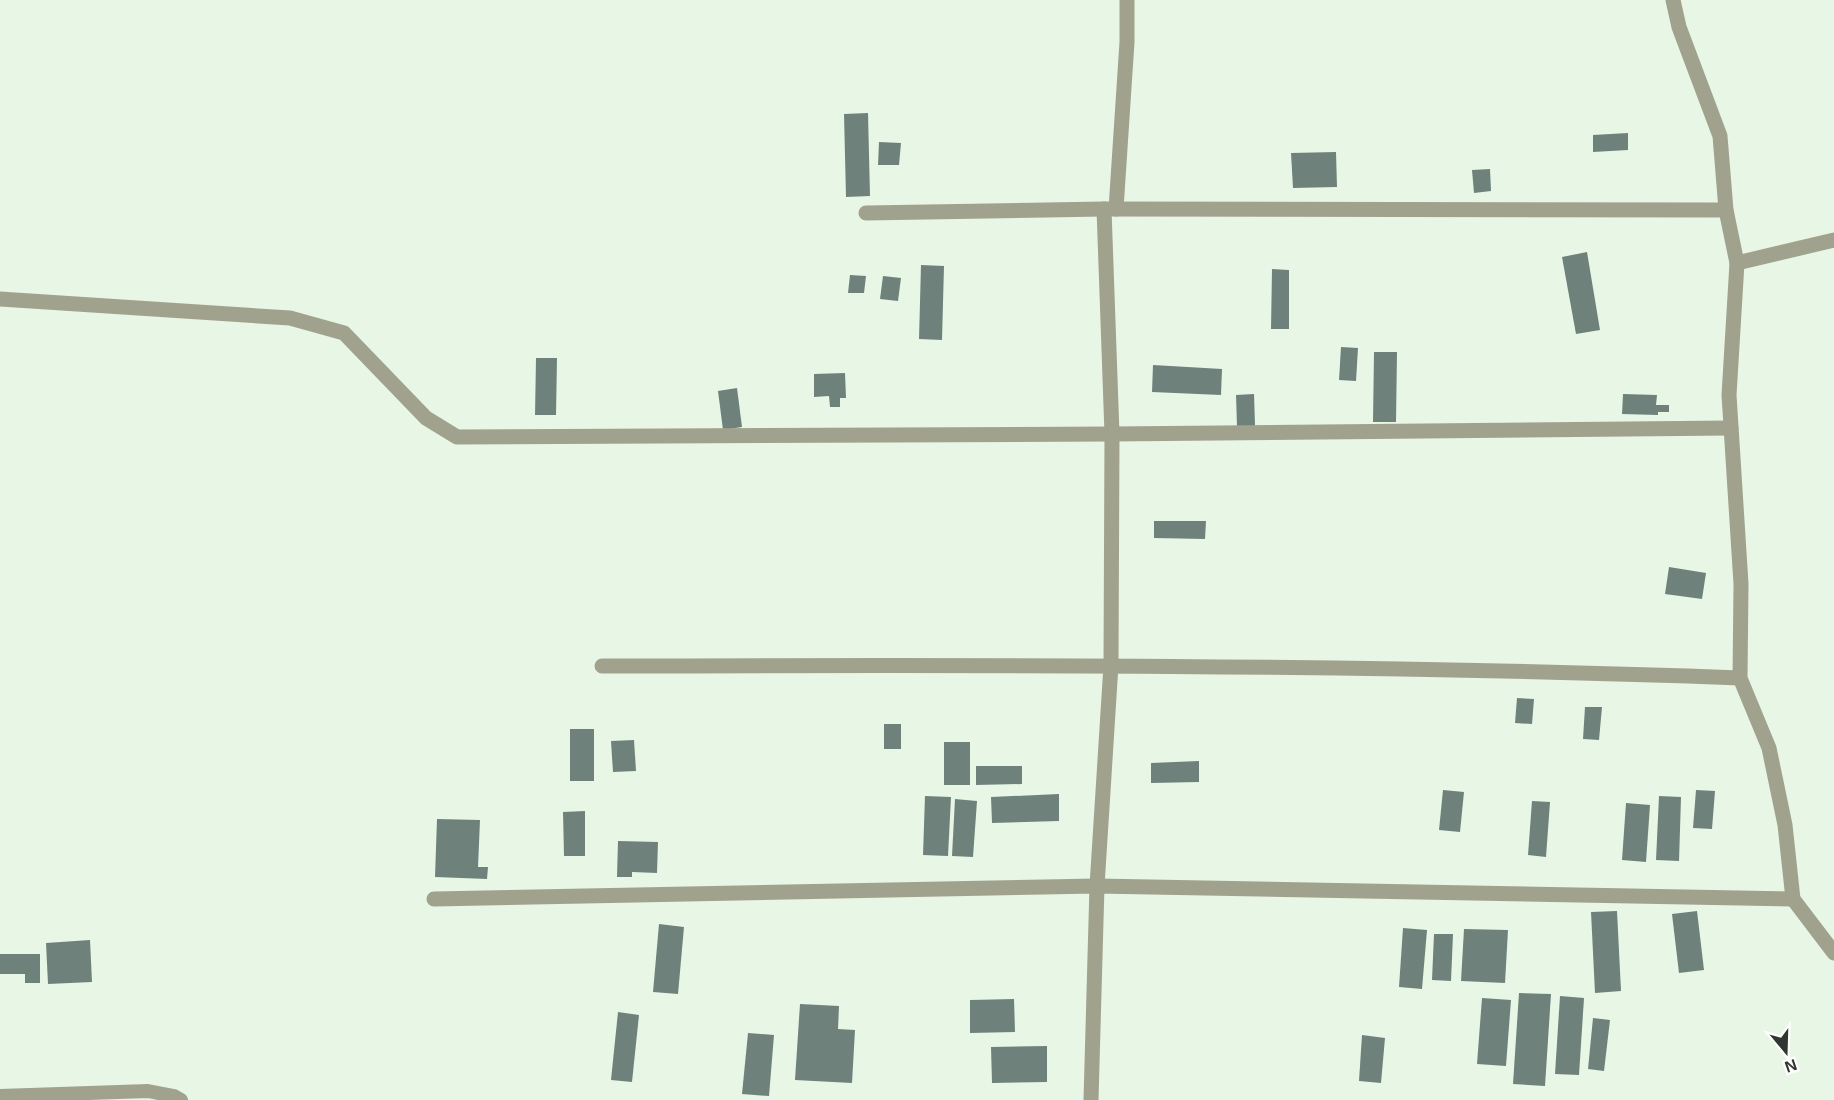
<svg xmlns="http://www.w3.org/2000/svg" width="1834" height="1100" viewBox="0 0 1834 1100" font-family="Helvetica,sans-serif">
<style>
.building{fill:#6e827b}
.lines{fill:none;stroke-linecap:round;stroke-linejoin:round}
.lane{stroke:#a0a28e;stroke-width:14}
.street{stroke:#a0a28e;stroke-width:15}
</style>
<rect width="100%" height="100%" fill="#e8f6e6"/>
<g class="building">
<path d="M868,113L870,196L846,197L844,114Z"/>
<path d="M1628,133V150L1593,152V135Z"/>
<path d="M879,142L901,143L899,165H878Z"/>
<path d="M1336,152L1337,187L1293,188L1291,153Z"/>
<path d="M1490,169L1491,191L1474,193L1472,170Z"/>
<path d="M1587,252L1600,330L1576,334L1562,257Z"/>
<path d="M921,265L944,266L942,340L919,339Z"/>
<path d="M1272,269L1289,270V329H1271Z"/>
<path d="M850,275L866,276L864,293H848Z"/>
<path d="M883,276L901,278L898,301L880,299Z"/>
<path d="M1341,347L1358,348L1356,381L1339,380Z"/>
<path d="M1374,352H1397L1396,422H1373Z"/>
<path d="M536,358H557L556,415H535Z"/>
<path d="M1153,365L1222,369L1221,395L1152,392Z"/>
<path d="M845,373L846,398H840V407H830L829,396L814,397V374Z"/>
<path d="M737,388L742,427L723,430L718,391Z"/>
<path d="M1254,394L1255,426L1237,427L1236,395Z"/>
<path d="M1623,394L1657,395L1656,405H1669V412H1658V415L1622,414Z"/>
<path d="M1154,521H1206L1205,539L1154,538Z"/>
<path d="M1669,567L1706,573L1702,599L1665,594Z"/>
<path d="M1517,698L1534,699L1532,724L1515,723Z"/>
<path d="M1585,707H1602L1599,740L1583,739Z"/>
<rect x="884" y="724" width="17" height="25"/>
<rect x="570" y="729" width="24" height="52"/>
<path d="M634,740L636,771L613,772L611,741Z"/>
<rect x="944" y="742" width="26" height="43"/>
<path d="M1199,761V782L1151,783V763Z"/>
<path d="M976,766H1022V784L976,785Z"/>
<path d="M1443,790L1464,792L1460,832L1439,830Z"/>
<path d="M1696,790L1715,791L1712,829L1693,828Z"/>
<path d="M1059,794V821L992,823L991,797Z"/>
<path d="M925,796L951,797L948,856L923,855Z"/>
<path d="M1659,796L1681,797L1679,861L1656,860Z"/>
<path d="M955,799L977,801L973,857L952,856Z"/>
<path d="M1532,801L1550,802L1546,857L1528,855Z"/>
<path d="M1626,803L1650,805L1646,862L1622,860Z"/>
<path d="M585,811V856H564L563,812Z"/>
<path d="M437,819L480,820L478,867H488L487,879L435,877Z"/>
<path d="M618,841L658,842L657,873L632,872V877H617Z"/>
<path d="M1617,911L1621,991L1595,993L1591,912Z"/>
<path d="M1697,911L1704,970L1679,973L1672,914Z"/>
<path d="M659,924L684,927L678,994L653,992Z"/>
<path d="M1403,928L1427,930L1422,989L1399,987Z"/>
<path d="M1464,929L1508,930L1505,983L1461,981Z"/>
<path d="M1434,934H1453L1451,981L1432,980Z"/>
<path d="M90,940L92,982L48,984L46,943Z"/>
<path d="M0,954H40V983H25V974H0Z"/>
<path d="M1519,993L1551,994L1545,1086L1513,1084Z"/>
<path d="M1560,996L1584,998L1579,1075L1555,1074Z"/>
<path d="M1482,998L1511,1000L1506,1066L1477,1064Z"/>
<path d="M1014,999L1015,1032L970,1033V1000Z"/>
<path d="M800,1004L839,1006L838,1029L855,1030L852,1083L795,1080Z"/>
<path d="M618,1012L639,1015L632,1082L611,1080Z"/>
<path d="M1593,1018L1610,1020L1604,1071L1588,1069Z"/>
<path d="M748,1033L774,1035L769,1096L742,1094Z"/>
<path d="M1362,1035L1385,1038L1381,1083L1359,1081Z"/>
<path d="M1047,1046V1082L992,1083L991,1047Z"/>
</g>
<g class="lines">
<path class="lane" d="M0,1096L148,1091L174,1096L181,1100"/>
<g class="street">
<path d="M1673,0L1679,27L1720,136L1726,210L1737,263L1729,395L1741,584L1740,678L1769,748L1785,825L1793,899L1834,953"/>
<path d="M1116,209L1127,42V0"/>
<path d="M866,213L1104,209L1726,210"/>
<path d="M1737,263L1834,240"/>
<path d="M0,299L290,318L344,333L426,418L457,437L1112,434L1731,428"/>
<path d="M602,666C982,665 1361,664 1740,678"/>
<path d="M434,899L1097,886L1793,899"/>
<path d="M1091,1100L1097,886L1111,665L1112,434L1104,209"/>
</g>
</g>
<g transform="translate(1786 1052) rotate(161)" stroke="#ffffff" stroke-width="4.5" paint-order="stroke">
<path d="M0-4.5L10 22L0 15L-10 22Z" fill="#303630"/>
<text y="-9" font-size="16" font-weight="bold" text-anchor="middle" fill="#303630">N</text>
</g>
</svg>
